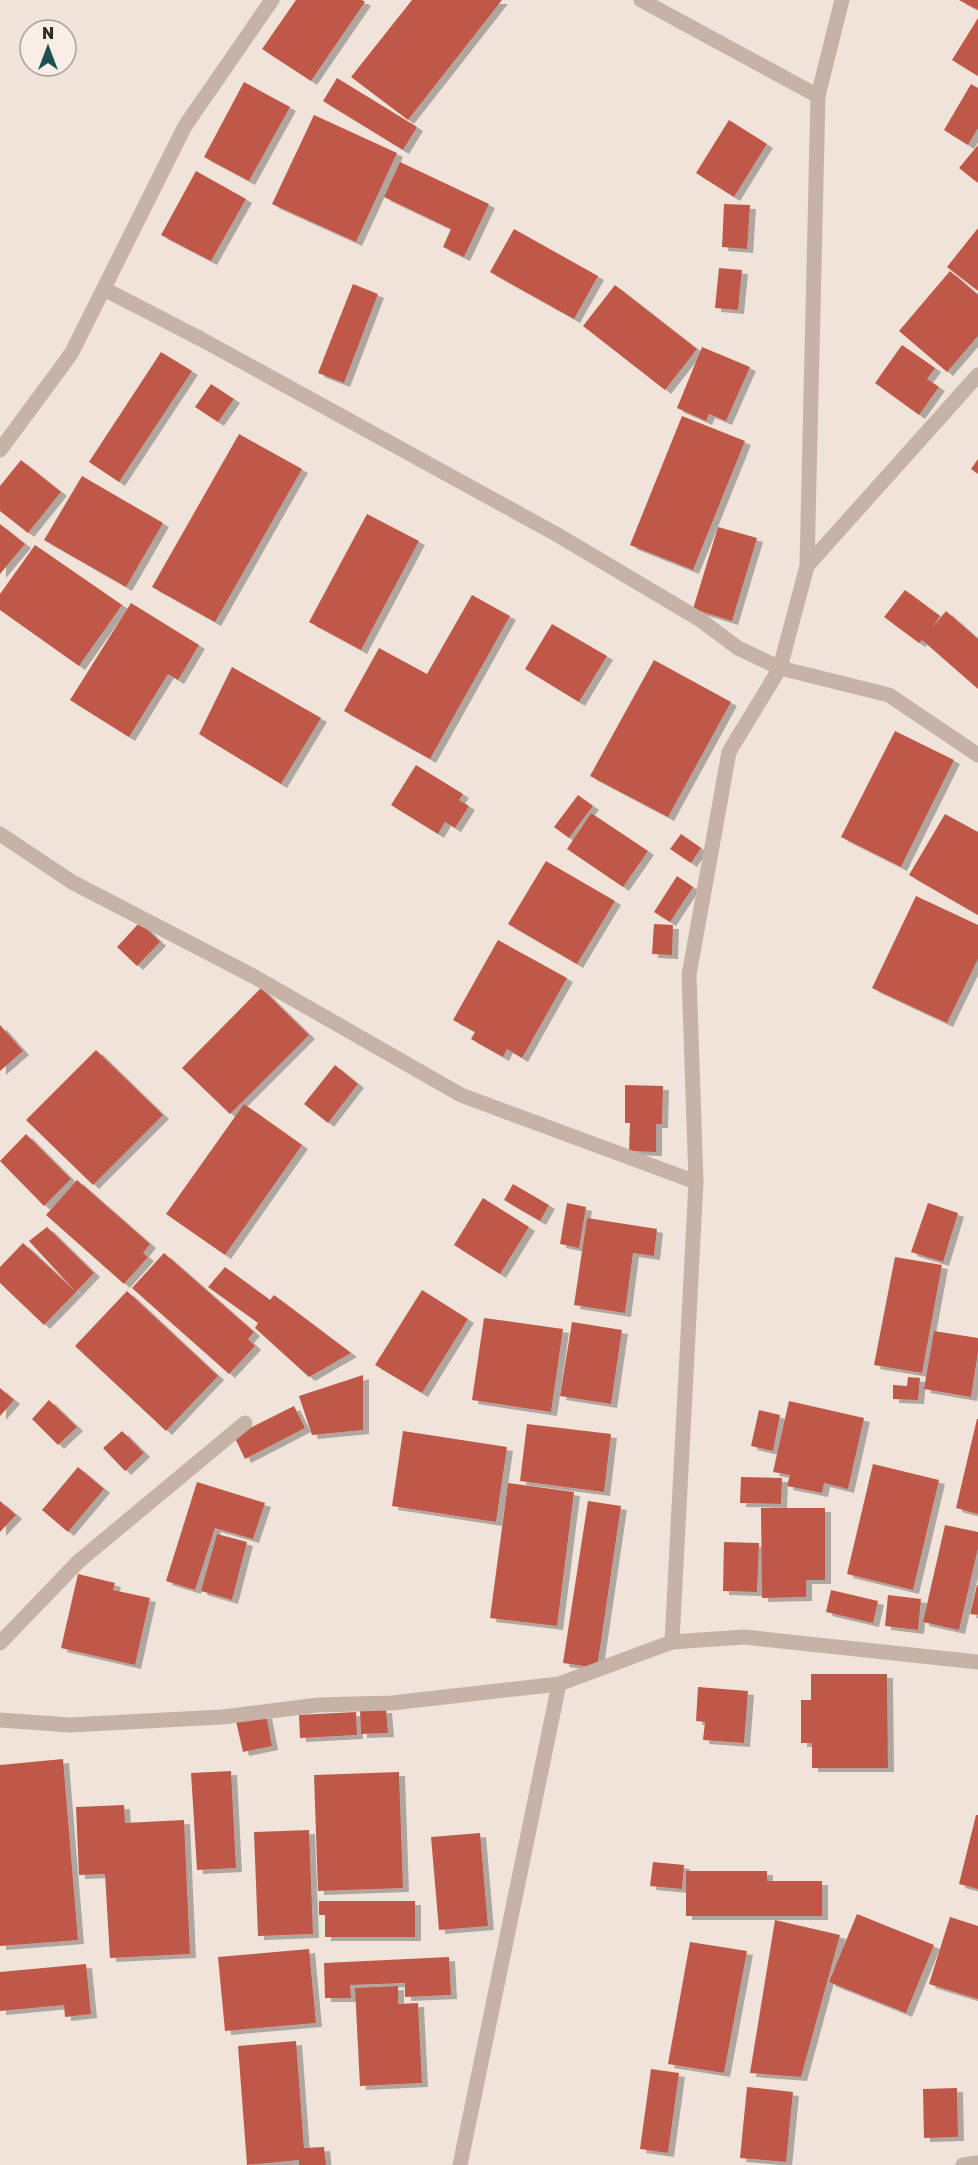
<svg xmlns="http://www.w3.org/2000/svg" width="978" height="2165" viewBox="0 0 978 2165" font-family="'Golos Text',sans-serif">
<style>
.building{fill:#c05948;filter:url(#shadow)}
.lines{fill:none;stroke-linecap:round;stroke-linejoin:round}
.service{stroke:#c7b2a7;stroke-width:15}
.minor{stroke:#c7b2a7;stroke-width:15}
</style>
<defs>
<filter id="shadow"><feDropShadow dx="6" dy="4" stdDeviation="0" flood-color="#0004"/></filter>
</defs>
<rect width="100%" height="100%" fill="#f0e3da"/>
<g class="building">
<path d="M296,0H362L365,2L311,81L262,49Z"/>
<path d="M412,0H502L408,120L351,77Z"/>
<path d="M959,0H978V10Z"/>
<path d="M978,18V76L952,60Z"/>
<path d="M337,78L417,127L403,150L323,101Z"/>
<path d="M244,82L290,107L249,181L204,157Z"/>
<path d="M971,84L978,88V128L968,145L944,130Z"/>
<path d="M314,115L397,153L356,242L272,204Z"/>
<path d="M729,120L767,144L734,197L696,173Z"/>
<path d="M978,145V183L959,168Z"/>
<path d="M400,162L489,204L464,257L443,247L451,229L384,197Z"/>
<path d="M196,171L246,199L211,261L161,235Z"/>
<path d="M724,204L750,205L747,249L722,247Z"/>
<path d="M978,228V291L947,267Z"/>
<path d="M514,229L598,276L574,319L490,272Z"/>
<path d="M719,268L742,270L738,310L715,308Z"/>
<path d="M950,271L978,295V336L947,372L899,331Z"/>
<path d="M353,284L378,294L344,383L318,373Z"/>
<path d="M615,285L697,349L665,390L583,326Z"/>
<path d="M902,345L935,368L927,379L939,387L919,415L875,383Z"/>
<path d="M702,347L750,367L726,421L709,414L706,421L677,408Z"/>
<path d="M161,352L192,371L119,482L89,462Z"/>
<path d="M211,384L234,399L218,422L195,407Z"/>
<path d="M682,416L745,441L693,570L630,545Z"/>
<path d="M239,434L302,469L215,622L152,587Z"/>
<path d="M978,459V474L971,469Z"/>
<path d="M21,460L61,492L28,533L0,511V486Z"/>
<path d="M82,476L163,523L126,587L44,540Z"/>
<path d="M367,514L419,541L361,650L309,622Z"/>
<path d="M0,524L25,544L0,574Z"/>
<path d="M718,527L757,538L732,621L693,609Z"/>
<path d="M35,545L122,605L79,666L0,610V594Z"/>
<path d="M905,590L940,616L932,628L946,611L978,639V689L922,640L919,643L884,617Z"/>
<path d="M472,595L510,616L430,759L344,711L379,648L427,674Z"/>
<path d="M131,603L199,645L178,680L168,674L129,737L70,700Z"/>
<path d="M552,624L607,656L579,702L525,669Z"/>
<path d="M654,660L731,702L668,817L590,776Z"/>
<path d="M232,667L321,718L281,784L199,734Z"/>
<path d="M895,731L954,760L901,867L841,837Z"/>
<path d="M416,765L463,794L459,800L469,806L455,828L445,822L438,834L391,805Z"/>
<path d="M578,795L593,806L569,838L554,827Z"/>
<path d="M591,813L648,851L623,887L567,849Z"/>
<path d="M945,814L978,832V915L909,875Z"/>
<path d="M681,834L701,848L691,863L670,849Z"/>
<path d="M546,861L615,901L577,964L508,924Z"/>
<path d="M677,876L693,887L670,922L654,912Z"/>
<path d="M916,896L978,925V959L947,1023L872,988Z"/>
<path d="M140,922L160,942L137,966L117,947Z"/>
<path d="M654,924L673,925L672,955L652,954Z"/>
<path d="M498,940L567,978L522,1058L507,1049L503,1057L471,1039L475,1032L453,1020Z"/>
<path d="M261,988L309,1035L230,1114L182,1068Z"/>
<path d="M0,1025L23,1051L0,1071Z"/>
<path d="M96,1050L163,1115L93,1185L26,1120Z"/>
<path d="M335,1065L358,1084L328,1123L304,1104Z"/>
<path d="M625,1085L663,1086L662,1124H656V1152L629,1151L630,1123H625Z"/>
<path d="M244,1104L302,1145L225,1255L166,1214Z"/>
<path d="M26,1134L71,1179L44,1206L0,1161Z"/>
<path d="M77,1180L150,1244L143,1253L148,1257L124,1284L46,1215Z"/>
<path d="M513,1184L549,1205L540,1221L504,1200Z"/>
<path d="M483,1198L529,1227L500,1274L454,1245Z"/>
<path d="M567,1203L586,1207L579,1248L560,1244Z"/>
<path d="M928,1203L958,1213L943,1262L911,1252Z"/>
<path d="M587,1218L657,1229L654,1256L633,1253L625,1313L574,1305Z"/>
<path d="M47,1227L94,1273L76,1292L29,1241Z"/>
<path d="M23,1243L76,1292L44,1325L0,1283V1267Z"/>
<path d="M164,1253L254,1332L248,1339L255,1346L229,1374L132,1288Z"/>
<path d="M895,1257L942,1265L922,1373L874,1365Z"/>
<path d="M225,1267L270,1300L274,1295L351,1353L309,1377L255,1328L258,1323L208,1287Z"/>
<path d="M422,1290L468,1319L422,1393L375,1365Z"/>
<path d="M127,1291L218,1376L166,1431L75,1346Z"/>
<path d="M484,1318L563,1329L551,1412L472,1400Z"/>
<path d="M572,1322L622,1330L611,1404L560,1396Z"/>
<path d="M934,1331L978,1338V1352L971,1397L924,1389Z"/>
<path d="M363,1375V1430L312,1435L299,1396Z"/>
<path d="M908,1377L920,1378L918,1400L893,1399V1385L907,1386Z"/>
<path d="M0,1388L14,1400L0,1416Z"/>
<path d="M49,1400L77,1427L58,1445L32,1419Z"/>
<path d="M789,1401L864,1418L848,1489L824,1483L822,1493L787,1486L790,1475L773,1472Z"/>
<path d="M294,1406L305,1428L245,1459L234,1436Z"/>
<path d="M759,1410L780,1415L773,1451L751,1446Z"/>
<path d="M977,1419H978V1514L956,1508Z"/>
<path d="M527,1424L611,1434L604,1492L520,1481Z"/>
<path d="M122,1431L144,1453L125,1471L103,1448Z"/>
<path d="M403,1431L507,1447L496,1522L392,1506Z"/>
<path d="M873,1464L939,1480L913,1590L847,1574Z"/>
<path d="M78,1467L104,1489L68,1532L42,1510Z"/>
<path d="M741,1477L782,1478L781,1504L740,1503Z"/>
<path d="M197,1482L265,1503L253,1539L215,1528L195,1590L166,1581Z"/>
<path d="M508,1483L574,1492L557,1626L490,1618Z"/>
<path d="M0,1501L16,1515L0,1532Z"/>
<path d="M588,1501L621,1506L597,1668L563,1663Z"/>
<path d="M761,1508H825V1580H806V1597L762,1598Z"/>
<path d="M945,1525L978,1532V1548L959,1630L923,1622Z"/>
<path d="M217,1534L247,1542L232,1600L201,1591Z"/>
<path d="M724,1542L759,1543L757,1592L723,1591Z"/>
<path d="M78,1574L115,1583L113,1590L150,1598L135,1665L61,1648Z"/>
<path d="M977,1585H978V1615L970,1614Z"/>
<path d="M831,1590L878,1601L873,1623L826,1612Z"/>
<path d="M888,1595L921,1599L918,1630L885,1626Z"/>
<path d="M811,1674H887L888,1768H812V1743H801V1700H811Z"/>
<path d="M698,1687L748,1691L744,1743L703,1740L705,1722L696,1721Z"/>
<path d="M386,1709L388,1733L361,1734L360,1710Z"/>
<path d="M356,1712L357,1735L300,1738L299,1715Z"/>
<path d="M266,1714L272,1746L243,1752L236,1721Z"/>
<path d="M63,1759L78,1940L0,1946V1765Z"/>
<path d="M231,1771L236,1868L197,1870L191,1773Z"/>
<path d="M399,1772L403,1888L318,1891L314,1775Z"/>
<path d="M124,1805L125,1823L184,1820L190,1954L110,1958L105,1874L79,1875L76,1807Z"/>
<path d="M976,1815H978V1889L959,1884Z"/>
<path d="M309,1830L313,1934L258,1936L254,1832Z"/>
<path d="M480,1833L488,1926L439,1930L431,1837Z"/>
<path d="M653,1862L684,1865L682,1889L650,1886Z"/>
<path d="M686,1871H767V1881H822V1916H686Z"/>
<path d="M319,1901H415V1937H325V1915H319Z"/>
<path d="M857,1914L934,1945L906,2013L829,1982Z"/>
<path d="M950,1917L978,1926V1999L929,1984Z"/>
<path d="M775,1920L840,1935L801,2077L750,2073Z"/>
<path d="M690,1942L747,1951L724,2073L668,2064Z"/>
<path d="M309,1949L316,2023L225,2031L218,1957Z"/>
<path d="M449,1957L451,1995L405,1997V1983L350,1985L351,1998H325L324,1963Z"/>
<path d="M86,1964L91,2014L65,2017L64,2005L0,2011V1972Z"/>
<path d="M398,1986V2004L418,2003L422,2083L360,2086L355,1988Z"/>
<path d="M296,2041L304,2148L324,2147L326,2165H299V2160L247,2165L238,2046Z"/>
<path d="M651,2069L679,2073L668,2153L640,2149Z"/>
<path d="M747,2087L793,2092L786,2162L740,2158Z"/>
<path d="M957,2088L958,2137L924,2138L923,2089Z"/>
</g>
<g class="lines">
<g class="service">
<path d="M104,289L201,339L556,534L699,619L738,648L780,668"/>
<path d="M0,450L71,354L185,126L272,0"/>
</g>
<g class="minor">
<path d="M641,0L818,96"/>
<path d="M807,566L978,375"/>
<path d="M780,668L889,695L978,755"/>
<path d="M0,834L72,882L253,976L461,1095L696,1182"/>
<path d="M672,1642L744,1637L978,1662"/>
<path d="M0,1643L79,1561L245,1423"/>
<path d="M0,1720L70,1725L222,1717L318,1705L392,1703L559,1684"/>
<path d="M460,2165L559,1684L672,1642L696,1182L689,975L729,752L780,668L807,566L818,96L842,0"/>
<path d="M963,2165L978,2163"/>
</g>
</g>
<g transform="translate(48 48)"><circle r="28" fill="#f8eee6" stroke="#aaa09a" stroke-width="1.5"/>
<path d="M0-4.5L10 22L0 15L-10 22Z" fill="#1f5351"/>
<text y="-9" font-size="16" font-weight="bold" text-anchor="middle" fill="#342a27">N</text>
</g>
</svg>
